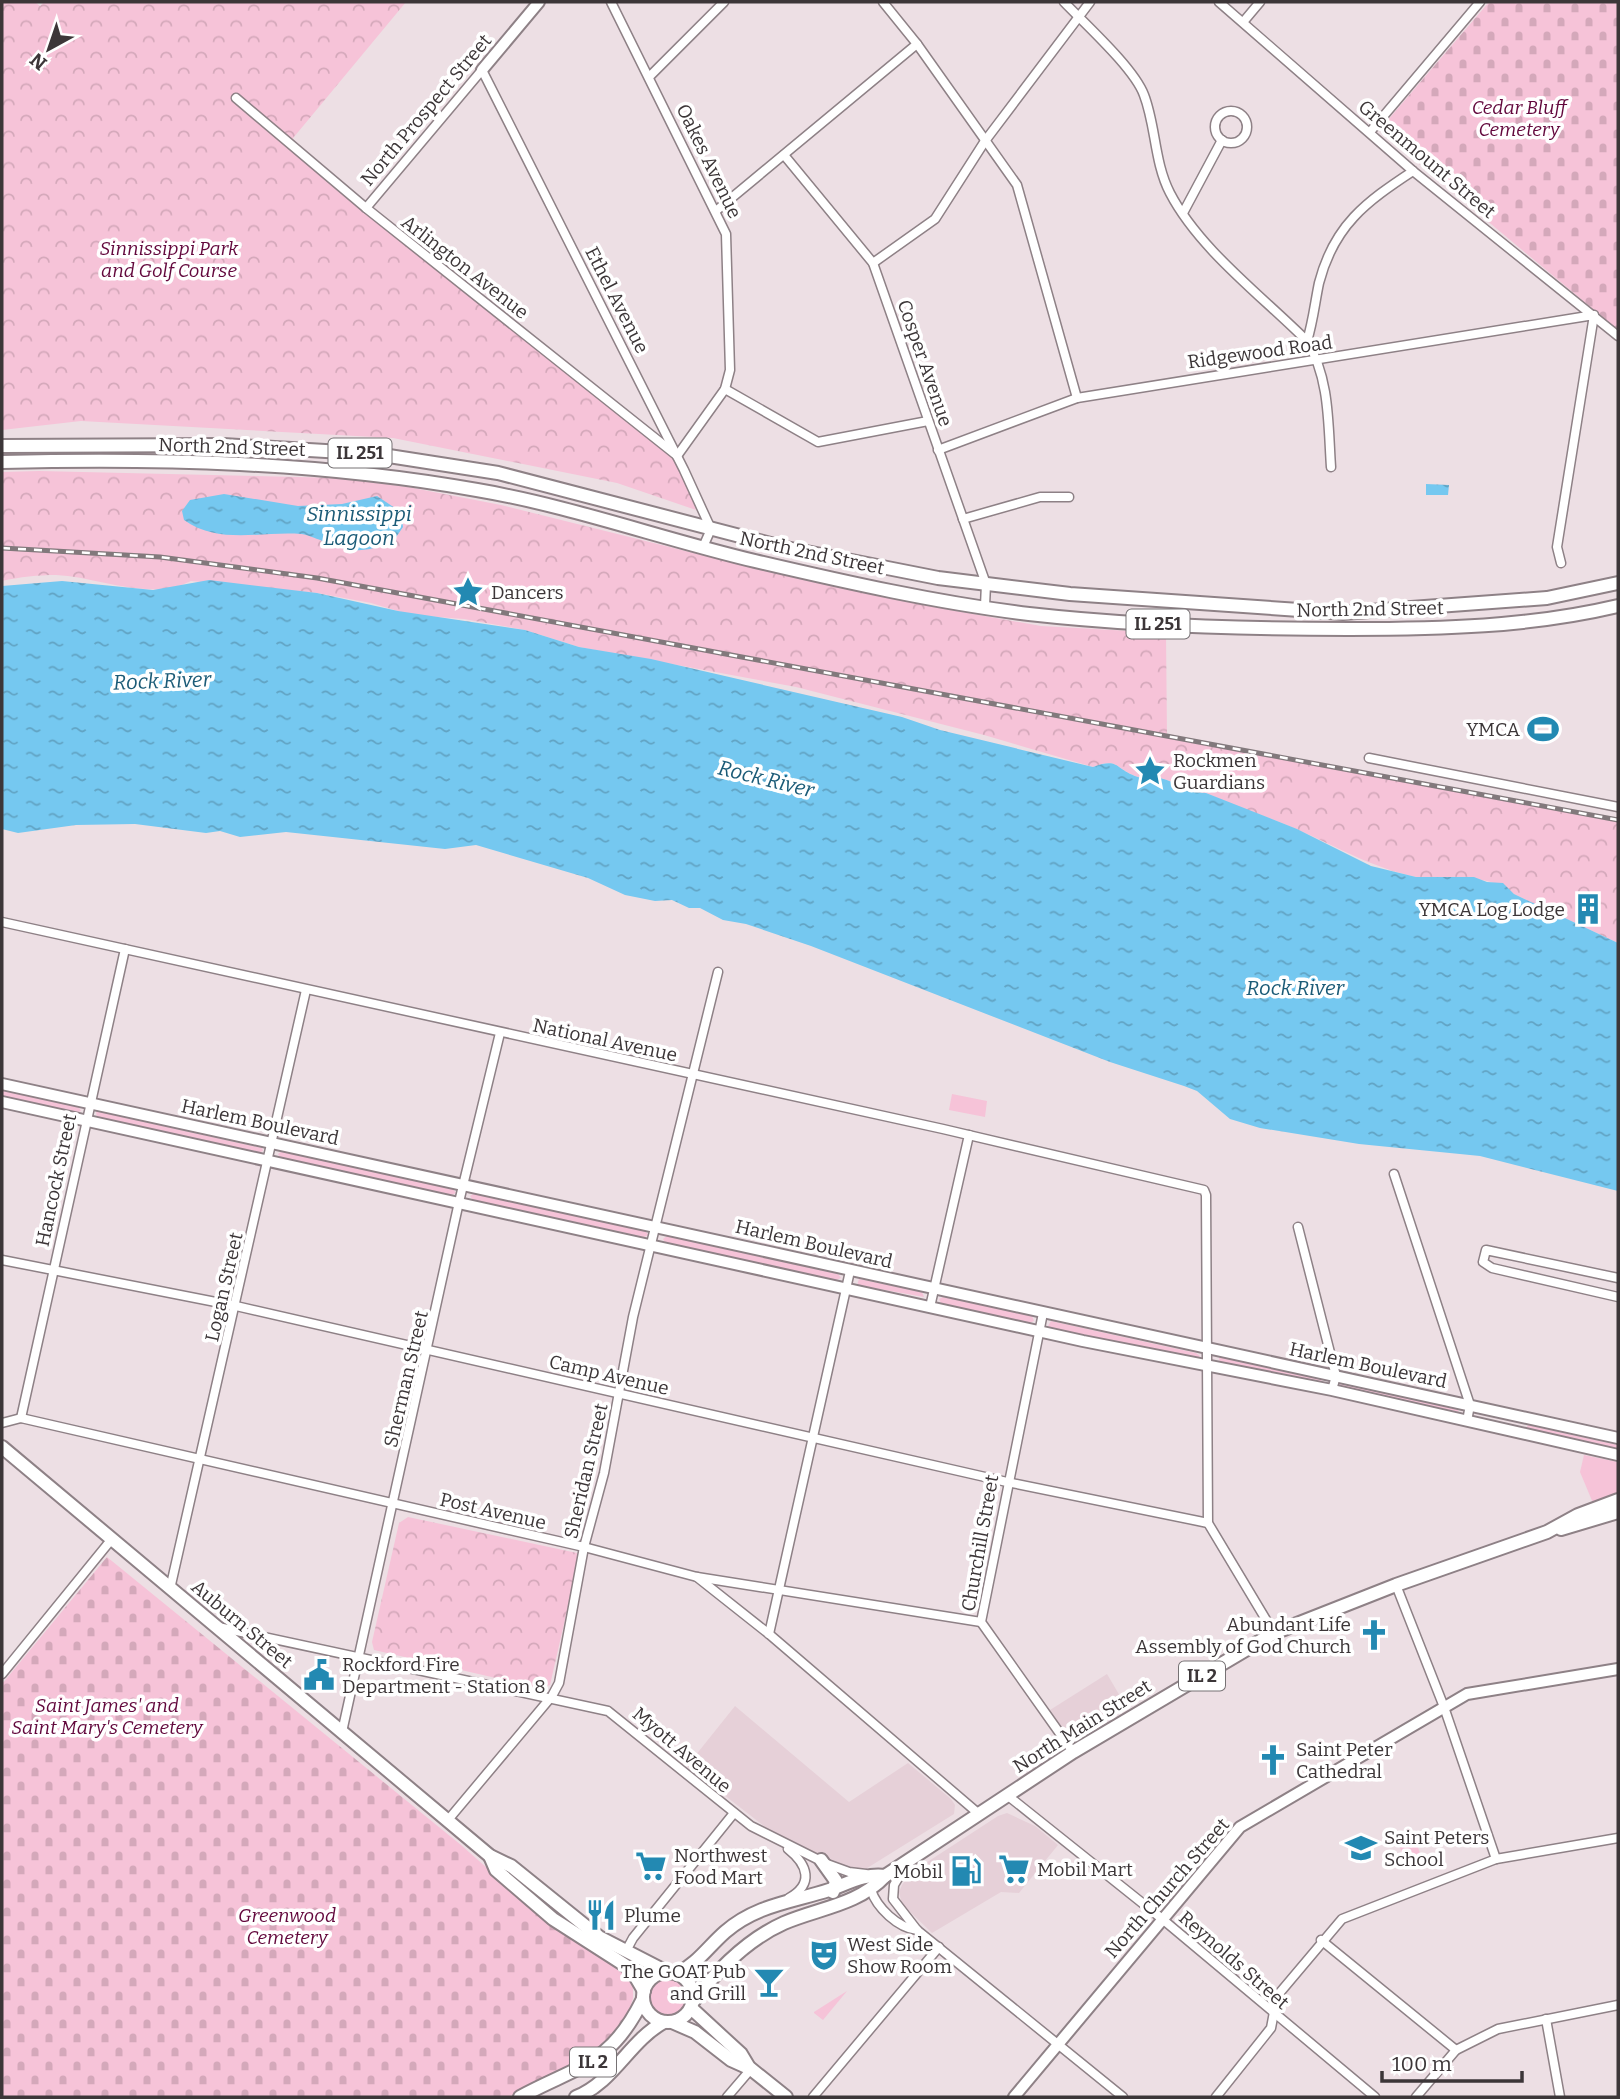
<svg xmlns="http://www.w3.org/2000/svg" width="1620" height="2099" viewBox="0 0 1620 2099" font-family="Bitter,serif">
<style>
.built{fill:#e6d0d8}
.green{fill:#f6c3d8}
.forest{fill:url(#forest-crowns)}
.cemetery{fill:url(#cemetery-stones)}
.water{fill:url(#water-ripples)}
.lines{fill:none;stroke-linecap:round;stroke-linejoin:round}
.minor-casing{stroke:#8e8186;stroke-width:11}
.tertiary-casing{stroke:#8e8186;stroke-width:14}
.secondary-casing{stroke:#8e8186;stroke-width:16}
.primary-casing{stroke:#8e8186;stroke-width:16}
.minor{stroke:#fff;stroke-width:8}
.tertiary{stroke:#fff;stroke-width:10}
.secondary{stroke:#fff;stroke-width:12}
.primary{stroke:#fff;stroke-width:12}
.rail-casing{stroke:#82797c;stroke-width:5}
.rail{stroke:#fff;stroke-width:2.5;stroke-dasharray:8;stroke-linecap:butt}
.labels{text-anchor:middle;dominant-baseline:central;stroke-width:7;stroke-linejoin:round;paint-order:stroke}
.shield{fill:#fff;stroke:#767274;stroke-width:2}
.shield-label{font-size:18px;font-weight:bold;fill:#3c3638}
.park-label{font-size:19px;font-style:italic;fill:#62073c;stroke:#fff}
.street-label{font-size:19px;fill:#3c3638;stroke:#fff}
.poi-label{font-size:19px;fill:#3c3638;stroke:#fff;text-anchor:start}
.water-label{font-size:21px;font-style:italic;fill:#1b5b77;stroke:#fff}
</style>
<defs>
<pattern id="forest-crowns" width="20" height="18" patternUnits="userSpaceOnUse" patternTransform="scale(1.75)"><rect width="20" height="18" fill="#f6c3d8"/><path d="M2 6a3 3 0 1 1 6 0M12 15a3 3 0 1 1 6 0" fill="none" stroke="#d4a8ba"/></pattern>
<pattern id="cemetery-stones" width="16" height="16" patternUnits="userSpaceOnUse" patternTransform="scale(1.75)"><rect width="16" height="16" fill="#f6c3d8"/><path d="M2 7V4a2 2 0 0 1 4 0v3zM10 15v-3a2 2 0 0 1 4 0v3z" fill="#d4a8ba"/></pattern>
<pattern id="water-ripples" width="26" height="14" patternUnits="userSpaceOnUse" patternTransform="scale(1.75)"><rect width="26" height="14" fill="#75c8f0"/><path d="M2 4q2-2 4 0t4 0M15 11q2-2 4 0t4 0" fill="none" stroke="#61a3c3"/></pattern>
</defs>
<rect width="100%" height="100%" fill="#eddfe4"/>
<g class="built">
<path d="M1107,1674L1127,1708L1082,1735H1066L1050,1710Z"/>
<path d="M735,1706L849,1802L908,1763L951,1799L955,1805L954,1814L864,1870L844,1868L778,1837L687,1766Z"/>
<path d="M1007,1813L1035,1826L1058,1845L1019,1893L1001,1892L932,1933L902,1904L899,1892L902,1885L912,1872L998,1816Z"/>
</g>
<g class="green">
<path d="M2,1090L78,1106L81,1111L75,1113L2,1097Z"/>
<path d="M952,1094L987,1101L985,1117L949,1110Z"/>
<path d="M96,1111L262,1148L263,1151L258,1153L97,1118Z"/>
<path d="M282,1151L453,1189L456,1193L451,1195L280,1158L278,1154Z"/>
<path d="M475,1193L645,1231L649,1235L644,1237L473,1200L470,1196Z"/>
<path d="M667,1236L838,1274L841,1278L836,1280L665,1243L663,1239Z"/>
<path d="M859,1279L922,1292L924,1297L857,1285Z"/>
<path d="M943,1297L1032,1316L1034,1321L1029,1323L941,1303L939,1299Z"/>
<path d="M1051,1321L1196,1353L1200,1356L1196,1359L1051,1328L1048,1326Z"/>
<path d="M1222,1357L1321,1380L1324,1384L1220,1363L1219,1358Z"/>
<path d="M1340,1384L1457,1409L1459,1412L1338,1387Z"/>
<path d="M1528,1425L1618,1445V1451L1525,1430Z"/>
<path d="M1584,1455L1618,1462V1494L1593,1503L1580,1472Z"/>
<path d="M1413,1833L1423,1862L1407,1868L1397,1839Z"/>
<circle cx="668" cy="1997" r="19"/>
<path d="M847,1991L823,2020L814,2013V2012Z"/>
</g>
<g class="forest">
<path d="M2,2H35L40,6L44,2H406L289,143L677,456L696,510L617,483L393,438L81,421L2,430Z"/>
<path d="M39,471L340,478L408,487L501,505L774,573L940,608L1041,626L1166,633L1167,737L1618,820V943L1514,894C1486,870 1449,883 1416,877C1370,867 1338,847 1296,829C1266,816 1236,807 1206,793C1187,793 1174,779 1154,777C1148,776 1144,779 1138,777C1116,770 1119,757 1093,767L984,735L796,687L579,647L525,630L464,619L411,615L371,603L317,593L191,581C149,602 100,577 56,575C39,575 19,577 2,581V472Z"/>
<path d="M408,1517L577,1553L579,1558L550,1685L540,1688L374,1650L372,1642L399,1523Z"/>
</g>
<g class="cemetery">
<path d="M1489,2H1618V330L1387,137V121Z"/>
<path d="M107,1557L461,1845L554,1927L628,1975L633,1984V1998L629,2012L601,2048L586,2059L508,2097H2V1684Z"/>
</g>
<g class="water">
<path d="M1426,484L1449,485L1448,495H1426Z"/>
<path d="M224,494L298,506L342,504L377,496L401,512L403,527L390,546C375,546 364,553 347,549C334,547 311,535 301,534C261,531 219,545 184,520L182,511L190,500Z"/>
<path d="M209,580L317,593L398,611L525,630L579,647L651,659L902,717L940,730L1093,767C1120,757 1115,770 1138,777C1145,780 1152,776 1160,778C1177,782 1188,793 1206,793L1297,829L1371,866L1416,877H1474L1487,882L1503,883L1514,894L1618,943V1191L1480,1156L1359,1144L1260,1128L1230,1119L1197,1091L1184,1086L1110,1062L811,946L746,924L723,920L700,908H689L672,900L655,901L625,895L588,878L476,845L445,849L286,832L240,837L220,831L206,833L135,824L76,825L18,833L2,829V586L62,581L153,590Z"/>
</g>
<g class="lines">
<defs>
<g id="minor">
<path d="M611,2L726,234L730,370L725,389L677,456"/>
<path d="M883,2L917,44L1017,185L1077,398"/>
<path d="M1064,2C1085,24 1134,68 1144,95C1156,126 1154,162 1170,193C1199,249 1262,296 1307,341C1330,379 1328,424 1331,467"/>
<path d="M1219,2L1413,171L1618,336"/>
<path d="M1244,21L1260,2"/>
<path d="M650,76L724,2"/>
<path d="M236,98L366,208L675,454"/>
<circle cx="1231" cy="127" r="16"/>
<path d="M1370,132L1480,2"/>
<path d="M784,155L873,263L986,584L985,606"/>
<path d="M366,208L482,70L684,470L711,529L703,547"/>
<path d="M717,210L917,44"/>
<path d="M1183,213L1222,140"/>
<path d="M873,263L935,219L985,141L1090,2"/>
<path d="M1307,341C1313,322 1315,302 1319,283C1334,225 1366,202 1413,171"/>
<path d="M725,389L818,442L928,421"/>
<path d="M938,450L1077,398L1594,315L1557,547L1561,563"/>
<path d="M963,519L1040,497H1069"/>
<path d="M1369,758L1618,807"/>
<path d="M2,922L943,1129L1204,1190L1206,1195L1208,1523L1274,1633"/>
<path d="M1394,1174L1470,1405L1467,1421"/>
<path d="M1298,1227L1336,1376L1332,1390"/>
<path d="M2,1260L236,1306L1007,1482L1208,1523"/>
<path d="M1618,1278L1486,1250L1483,1262L1492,1268L1618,1297"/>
<path d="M930,1307L969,1135"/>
<path d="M1043,1313L981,1622L1073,1752"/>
<path d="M21,1418L125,949"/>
<path d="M2,1423L21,1418L584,1547L697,1577L981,1622"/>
<path d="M697,1577L769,1634L979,1814"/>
<path d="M1396,1585L1444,1707L1496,1859"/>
<path d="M170,1589L306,990"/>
<path d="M218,1627L608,1711L751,1826L827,1864L849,1872L866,1874"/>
<path d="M769,1634L850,1271"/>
<path d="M2,1674L111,1540"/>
<path d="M342,1732L459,1202L500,1033"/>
<path d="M1007,1795L1161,1918L1375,2097"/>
<path d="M448,1820L552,1696L559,1683L584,1547L604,1473L633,1317L718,972"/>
<path d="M788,1849C808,1865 814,1884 789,1898"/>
<path d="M906,1865L894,1885L893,1899L917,1930L1123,2097"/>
<path d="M871,1890C877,1908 898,1928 917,1930"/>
<path d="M1321,1940L1456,2050"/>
<path d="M626,1951L633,1938L734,1813"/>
<path d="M1546,2019L1560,2097"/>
<path d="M727,2097L751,2069"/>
<path d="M813,2097L939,1947"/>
<path d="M1216,2097L1271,2028L1277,1996L1342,1919L1496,1859L1618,1838"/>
<path d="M1416,2097L1456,2050L1498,2029L1618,2005"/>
</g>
<g id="tertiary">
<path d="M482,70L539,2"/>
<path d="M2,1084L1618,1438"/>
<path d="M2,1102L1083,1341L1332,1390L1618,1455"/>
<path d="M1014,2097L1240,1827L1467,1694L1618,1669"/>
</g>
<g id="secondary">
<path d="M2,1447L490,1856L511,1866L599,1937L669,1973"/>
<path d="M490,1856L496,1870L553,1919L631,1969L644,1991"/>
<path d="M691,2008L741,2054L750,2069"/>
<path d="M672,2022L695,2032L731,2060L751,2069L786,2097"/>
</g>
<g id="primary">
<path d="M2,446L223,445L376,454L498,473L786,548L938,578L1070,594L1343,613L1547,598L1618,583"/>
<path d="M2,462C160,458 320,462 477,490C571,506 662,539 755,561C845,582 938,603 1029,614C1136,626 1242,629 1349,629C1440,629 1529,627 1618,606"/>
<path d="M1561,1529L1618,1512"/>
<path d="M821,1860L836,1881L833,1892"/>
<circle cx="668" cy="1997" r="25"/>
<path d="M677,1974C698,1963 708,1947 725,1932C756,1905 792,1902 829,1890C847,1884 865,1873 885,1876"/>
<path d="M692,2003C717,1970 746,1940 784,1923C819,1908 858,1905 885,1876L1073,1752L1274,1633L1396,1585L1547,1532L1578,1515L1618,1500"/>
<path d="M520,2097C579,2065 610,2066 643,1999"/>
<path d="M576,2097C614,2082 629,2041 664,2022"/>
</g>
</defs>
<use href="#minor" class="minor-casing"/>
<use href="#tertiary" class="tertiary-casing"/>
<use href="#secondary" class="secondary-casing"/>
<use href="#primary" class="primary-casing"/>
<use href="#minor" class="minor"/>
<use href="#tertiary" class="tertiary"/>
<use href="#secondary" class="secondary"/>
<use href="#primary" class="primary"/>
<defs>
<path id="rail" d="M2,548L160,557L317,578L1618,820"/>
</defs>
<use href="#rail" class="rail-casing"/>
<use href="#rail" class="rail"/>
</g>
<defs>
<symbol id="sight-bare" viewBox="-9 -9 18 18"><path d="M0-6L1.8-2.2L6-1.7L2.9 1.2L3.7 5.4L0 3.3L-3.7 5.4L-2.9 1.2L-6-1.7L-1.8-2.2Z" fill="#2389b2" stroke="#fff" stroke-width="2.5" paint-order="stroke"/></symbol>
<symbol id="stadium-bare" viewBox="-9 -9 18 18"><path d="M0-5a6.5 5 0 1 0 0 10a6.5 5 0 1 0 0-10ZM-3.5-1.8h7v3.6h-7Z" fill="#2389b2" stroke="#fff" stroke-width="2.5" paint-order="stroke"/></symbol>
<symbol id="building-bare" viewBox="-9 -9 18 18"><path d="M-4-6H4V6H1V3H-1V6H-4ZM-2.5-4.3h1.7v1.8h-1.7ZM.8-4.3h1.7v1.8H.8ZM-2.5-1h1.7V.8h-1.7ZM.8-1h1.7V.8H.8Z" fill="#2389b2" stroke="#fff" stroke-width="2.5" paint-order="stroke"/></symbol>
<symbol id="church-bare" viewBox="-9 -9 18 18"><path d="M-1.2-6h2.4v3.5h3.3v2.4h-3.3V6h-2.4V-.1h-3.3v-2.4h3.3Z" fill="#2389b2" stroke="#fff" stroke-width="2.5" paint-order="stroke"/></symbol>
<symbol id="civic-bare" viewBox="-9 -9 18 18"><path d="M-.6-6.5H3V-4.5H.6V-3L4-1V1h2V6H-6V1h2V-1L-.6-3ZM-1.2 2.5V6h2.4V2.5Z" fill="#2389b2" stroke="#fff" stroke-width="2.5" paint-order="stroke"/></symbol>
<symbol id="school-bare" viewBox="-9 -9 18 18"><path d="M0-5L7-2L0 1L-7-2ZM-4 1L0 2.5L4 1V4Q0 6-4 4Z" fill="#2389b2" stroke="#fff" stroke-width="2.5" paint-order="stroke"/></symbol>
<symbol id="supermarket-bare" viewBox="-9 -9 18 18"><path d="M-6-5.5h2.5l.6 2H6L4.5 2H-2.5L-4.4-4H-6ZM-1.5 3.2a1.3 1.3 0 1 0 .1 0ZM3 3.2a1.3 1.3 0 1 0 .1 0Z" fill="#2389b2" stroke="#fff" stroke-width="2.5" paint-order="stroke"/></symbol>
<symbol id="fuel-bare" viewBox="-9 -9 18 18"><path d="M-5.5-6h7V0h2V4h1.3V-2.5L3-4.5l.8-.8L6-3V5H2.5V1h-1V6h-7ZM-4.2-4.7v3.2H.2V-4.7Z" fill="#2389b2" stroke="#fff" stroke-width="2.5" paint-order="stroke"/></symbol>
<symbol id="restaurant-bare" viewBox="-9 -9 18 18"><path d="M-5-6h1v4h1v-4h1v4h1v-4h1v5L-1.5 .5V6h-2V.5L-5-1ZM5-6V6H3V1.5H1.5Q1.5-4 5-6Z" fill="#2389b2" stroke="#fff" stroke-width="2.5" paint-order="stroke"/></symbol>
<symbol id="theatre-bare" viewBox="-9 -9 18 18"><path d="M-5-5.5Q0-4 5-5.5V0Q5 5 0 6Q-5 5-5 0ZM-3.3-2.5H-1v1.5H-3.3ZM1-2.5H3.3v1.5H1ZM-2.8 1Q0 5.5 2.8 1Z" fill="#2389b2" stroke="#fff" stroke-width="2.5" paint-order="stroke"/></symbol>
<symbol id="bar-bare" viewBox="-9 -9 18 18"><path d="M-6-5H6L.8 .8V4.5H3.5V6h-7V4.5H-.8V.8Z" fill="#2389b2" stroke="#fff" stroke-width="2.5" paint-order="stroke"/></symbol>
</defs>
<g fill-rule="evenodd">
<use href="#sight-bare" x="446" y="570" width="44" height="44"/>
<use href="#stadium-bare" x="1521" y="707" width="44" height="44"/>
<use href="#sight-bare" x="1128" y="749" width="44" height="44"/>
<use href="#building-bare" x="1566" y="887" width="44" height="44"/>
<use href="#church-bare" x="1352" y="1613" width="44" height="44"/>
<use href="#civic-bare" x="297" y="1653" width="44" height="44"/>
<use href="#church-bare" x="1251" y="1738" width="44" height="44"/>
<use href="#school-bare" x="1339" y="1826" width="44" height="44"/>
<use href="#supermarket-bare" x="629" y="1844" width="44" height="44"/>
<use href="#supermarket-bare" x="992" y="1847" width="44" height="44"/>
<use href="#fuel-bare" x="944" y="1849" width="44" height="44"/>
<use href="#restaurant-bare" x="579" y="1893" width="44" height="44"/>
<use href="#theatre-bare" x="802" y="1933" width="44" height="44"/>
<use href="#bar-bare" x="747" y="1960" width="44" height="44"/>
</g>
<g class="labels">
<g class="shield">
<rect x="328.5" y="438.5" width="63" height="29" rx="5"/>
<rect x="1126.5" y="609.5" width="63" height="29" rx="5"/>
<rect x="1179" y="1661.5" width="46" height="29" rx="5"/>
<rect x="570" y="2047.5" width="46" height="29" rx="5"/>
</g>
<g class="shield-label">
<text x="360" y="453">IL 251</text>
<text x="1158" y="624">IL 251</text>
<text x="1202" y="1676">IL 2</text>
<text x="593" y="2062">IL 2</text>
</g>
<g class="park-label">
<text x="1519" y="107">Cedar Bluff<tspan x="1519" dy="22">Cemetery</tspan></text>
<text x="169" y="248">Sinnissippi Park<tspan x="169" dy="22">and Golf Course</tspan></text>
<text x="107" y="1705">Saint James' and<tspan x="107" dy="22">Saint Mary's Cemetery</tspan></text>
<text x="287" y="1915">Greenwood<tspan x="287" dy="22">Cemetery</tspan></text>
</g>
<g class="street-label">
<text transform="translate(426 110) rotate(-50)">North Prospect Street</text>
<text transform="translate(1427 159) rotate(40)">Greenmount Street</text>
<text transform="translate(709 161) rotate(64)">Oakes Avenue</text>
<text transform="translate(465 267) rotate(38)">Arlington Avenue</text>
<text transform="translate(617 300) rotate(63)">Ethel Avenue</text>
<text transform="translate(1260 352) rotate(-8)">Ridgewood Road</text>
<text transform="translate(925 363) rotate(71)">Cosper Avenue</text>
<text transform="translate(232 447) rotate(2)">North 2nd Street</text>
<text transform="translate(812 553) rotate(12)">North 2nd Street</text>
<text transform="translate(1370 609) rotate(-1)">North 2nd Street</text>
<text transform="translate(605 1040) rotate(12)">National Avenue</text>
<text transform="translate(260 1122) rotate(12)">Harlem Boulevard</text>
<text transform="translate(56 1180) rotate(-78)">Hancock Street</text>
<text transform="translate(814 1244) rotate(13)">Harlem Boulevard</text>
<text transform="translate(224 1287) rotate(-77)">Logan Street</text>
<text transform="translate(1368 1365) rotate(12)">Harlem Boulevard</text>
<text transform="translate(609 1375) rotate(13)">Camp Avenue</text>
<text transform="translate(406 1379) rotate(-77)">Sherman Street</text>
<text transform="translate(586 1471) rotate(-77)">Sheridan Street</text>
<text transform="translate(493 1511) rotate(13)">Post Avenue</text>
<text transform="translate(980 1543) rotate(-80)">Churchill Street</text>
<text transform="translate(242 1624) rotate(40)">Auburn Street</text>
<text transform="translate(1082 1726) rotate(-32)">North Main Street</text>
<text transform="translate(682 1750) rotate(40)">Myott Avenue</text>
<text transform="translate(1167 1888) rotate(-49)">North Church Street</text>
<text transform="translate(1234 1960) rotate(41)">Reynolds Street</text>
</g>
<g class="poi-label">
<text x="491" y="592">Dancers</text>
<text x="1520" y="729" text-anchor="end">YMCA</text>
<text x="1173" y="760">Rockmen<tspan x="1173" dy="22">Guardians</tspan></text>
<text x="1565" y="909" text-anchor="end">YMCA Log Lodge</text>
<text x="1351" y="1624" text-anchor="end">Abundant Life<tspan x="1351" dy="22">Assembly of God Church</tspan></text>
<text x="342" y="1664">Rockford Fire<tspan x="342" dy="22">Department - Station 8</tspan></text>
<text x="1296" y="1749">Saint Peter<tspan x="1296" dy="22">Cathedral</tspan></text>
<text x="1384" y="1837">Saint Peters<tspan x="1384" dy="22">School</tspan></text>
<text x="674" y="1855">Northwest<tspan x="674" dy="22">Food Mart</tspan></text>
<text x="1037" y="1869">Mobil Mart</text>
<text x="943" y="1871" text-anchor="end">Mobil</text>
<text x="624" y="1915">Plume</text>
<text x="847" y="1944">West Side<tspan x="847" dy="22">Show Room</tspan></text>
<text x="746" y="1971" text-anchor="end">The GOAT Pub<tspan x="746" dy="22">and Grill</tspan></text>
</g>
<g class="water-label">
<text x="359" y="514">Sinnissippi<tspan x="359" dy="24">Lagoon</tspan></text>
<text transform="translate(162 681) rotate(-2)">Rock River</text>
<text transform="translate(766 779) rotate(14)">Rock River</text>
<text x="1295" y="988">Rock River</text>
</g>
</g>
<rect width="1620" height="2099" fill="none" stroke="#3c3638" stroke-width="7"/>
<g transform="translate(49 49) rotate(220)" stroke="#ffffff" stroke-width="5" paint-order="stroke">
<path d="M0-5L12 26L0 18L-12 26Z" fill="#3c3638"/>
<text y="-10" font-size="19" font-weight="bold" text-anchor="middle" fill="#3c3638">N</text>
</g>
<path d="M1382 2071v10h140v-10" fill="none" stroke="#3c3638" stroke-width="3.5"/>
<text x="1392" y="2071" font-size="21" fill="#3c3638" stroke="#ffffff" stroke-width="5" paint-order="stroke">100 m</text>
</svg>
